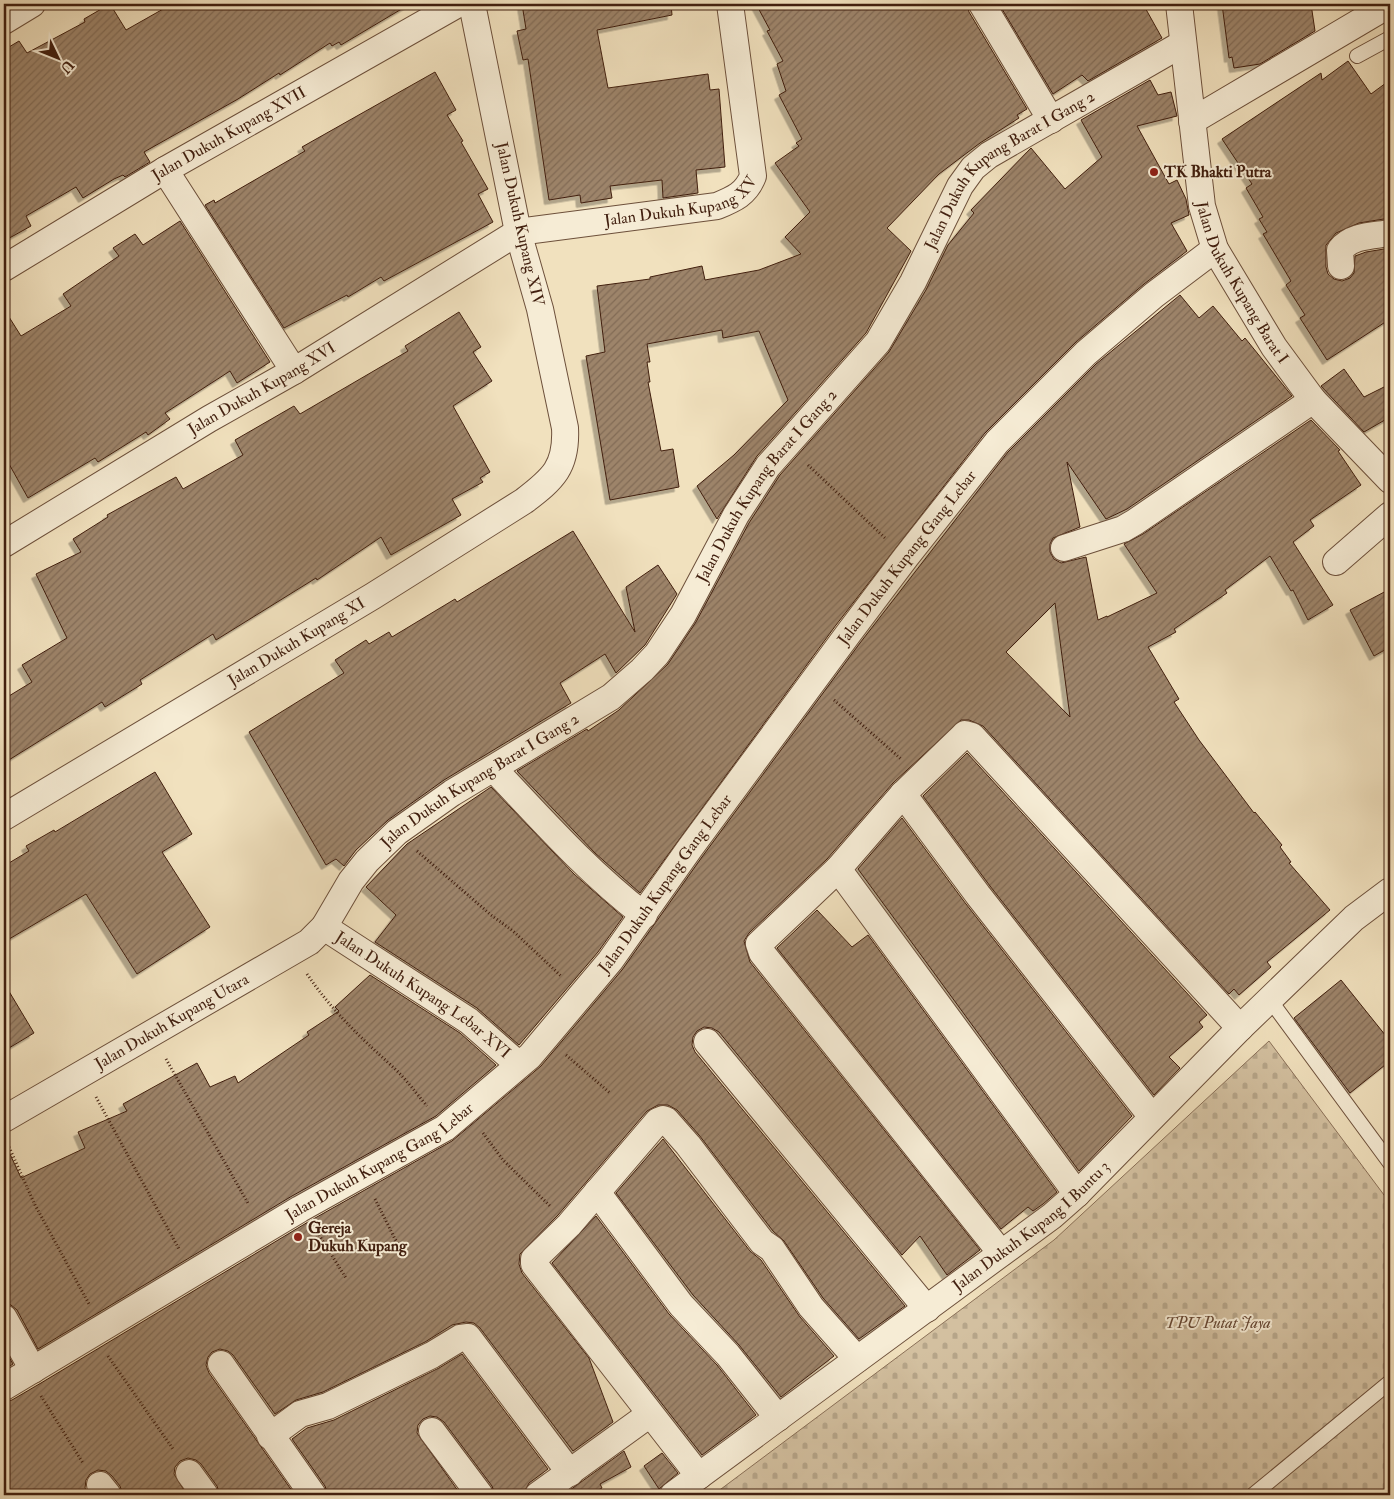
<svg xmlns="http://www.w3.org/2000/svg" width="1394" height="1499" viewBox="0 0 1394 1499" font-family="'IM FELL Double Pica',serif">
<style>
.cemetery{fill:url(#cemetery-stones);stroke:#8a7058}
.building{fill:url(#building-hatch);stroke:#411f0f;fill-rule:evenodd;filter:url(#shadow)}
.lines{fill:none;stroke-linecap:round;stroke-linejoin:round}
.service-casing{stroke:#6d503b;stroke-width:16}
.minor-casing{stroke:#6d503b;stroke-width:28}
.path{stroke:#411f0f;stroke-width:3;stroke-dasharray:1 2.5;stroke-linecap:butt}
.service{stroke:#f6ecd5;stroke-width:14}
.minor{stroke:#f6ecd5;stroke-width:26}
.poi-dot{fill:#8f2418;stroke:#f6ecd5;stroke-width:2}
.labels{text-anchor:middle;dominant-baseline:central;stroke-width:4;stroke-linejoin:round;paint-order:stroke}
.street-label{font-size:16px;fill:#411f0f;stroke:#f6ecd5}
.poi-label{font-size:16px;font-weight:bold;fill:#411f0f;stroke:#f6ecd5;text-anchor:start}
.park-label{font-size:16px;font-style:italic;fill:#664733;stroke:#f6ecd5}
</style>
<defs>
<pattern id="cemetery-stones" width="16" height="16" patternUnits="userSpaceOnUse" patternTransform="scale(1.25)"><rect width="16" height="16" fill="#d3c0a0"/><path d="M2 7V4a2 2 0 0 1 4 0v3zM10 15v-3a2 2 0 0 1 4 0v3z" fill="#b6a589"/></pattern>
<pattern id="building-hatch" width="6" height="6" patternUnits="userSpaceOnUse" patternTransform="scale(1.25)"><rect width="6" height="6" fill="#9d846a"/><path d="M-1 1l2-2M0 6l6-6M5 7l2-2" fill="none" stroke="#826b56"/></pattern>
<filter id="shadow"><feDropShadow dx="-4.5" dy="4.5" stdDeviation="0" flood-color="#0004"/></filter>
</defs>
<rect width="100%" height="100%" fill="#f1e1be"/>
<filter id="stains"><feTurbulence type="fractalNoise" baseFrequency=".004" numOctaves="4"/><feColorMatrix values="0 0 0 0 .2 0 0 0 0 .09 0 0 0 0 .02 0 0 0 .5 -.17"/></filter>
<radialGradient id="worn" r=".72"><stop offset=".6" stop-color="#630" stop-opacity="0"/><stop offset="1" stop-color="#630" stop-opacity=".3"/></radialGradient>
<path class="cemetery" d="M1269,1041L1390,1203V1495H713L1054,1240Z"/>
<g class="building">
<path d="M110,4L126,30L172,4H410L341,45L339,42L332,46L330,43L280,75L279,73L238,99L144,152L150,162L125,177L123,175L114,179L83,198L76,187L26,216L31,226L4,241V50L19,41L27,53L85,22L84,19Z"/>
<path d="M522,4H671L672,15L597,30L608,88L708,74L710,90L719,89L725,167L696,170L698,193L663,198L662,180L610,186L612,198L581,203L580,195L549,200L528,59L523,60L517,31L526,29Z"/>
<path d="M756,4H967L969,12L1027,109L1017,115L1019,118L980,143L939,174L887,228L911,251L866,333L757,456L717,519L697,486L734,455L788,400L759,331L723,338L722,330L647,344L650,362H647L650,382H648L661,451L673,449L679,487L610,500L586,356L605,352L597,286L650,279V277L702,266L705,280L759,270L801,254L785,237L810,212L775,163L799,146L796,143L802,139L779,95L786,91L777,64L783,61L767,31L770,30Z"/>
<path d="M999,4H1143L1162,38L1088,81L1082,75L1053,94Z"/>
<path d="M1222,4H1311L1315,31L1260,64L1234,68L1232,57L1229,58Z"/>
<path d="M1348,61L1371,94L1390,80V218L1359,223L1336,233L1326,245V267L1328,274L1334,279L1342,281L1350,278L1354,273L1355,256L1366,252L1390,248V319L1327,360L1300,318L1305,315L1286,285L1291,281L1263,234L1267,232L1259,219L1263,217L1246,188L1252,184L1222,139L1321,73L1322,80Z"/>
<path d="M435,72L456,110L447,115L463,141L461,142L488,189L478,194L493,222L384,281L381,277L348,297L347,295L284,328L205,205L214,200L215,203L305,151L302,147Z"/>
<path d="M1150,80L1158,95L1171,92L1177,116L1137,126L1169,184L1177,180L1186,199L1189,215L1171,223L1187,251L1144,284L1076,342L985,433L836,625L640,893L595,853L517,771L587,729L588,731L619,710L668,664L696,622L749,523L780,475L889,352L926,290L948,245L974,213L971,210L1031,148L1065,189L1102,157L1081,120Z"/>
<path d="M180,221L270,362L237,383L230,371L165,413L170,419L148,435L146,432L98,462L95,458L28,498L4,455V309L21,336L71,306L63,294L119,256L113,248L135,234L143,245Z"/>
<path d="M1180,295L1199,318L1213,306L1242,341L1245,338L1292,396L1127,509L1106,519L1067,462L1080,527L1053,538L1050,544V552L1054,559L1061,563L1086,557L1098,620L1107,616V617L1157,593L1124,544L1143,534L1311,420L1340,450L1338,451L1361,485L1310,520L1314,526L1293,542L1333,605L1308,620L1293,590L1291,591L1270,556L1225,590L1227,593L1174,629L1176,632L1148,647L1179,699L1174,702L1199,740L1254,813L1255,812L1282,845L1280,847L1291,862L1289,863L1330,910L1267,962L1271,967L1239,995L1234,989L1229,994L983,726L969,720H961L893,783L827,859L749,933L744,941L750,962L980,1250L947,1275L920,1236L902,1255L719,1032L712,1028L704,1027L697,1031L693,1037L692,1045L695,1052L905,1306L859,1339L823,1298L784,1241L773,1231L699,1135L677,1110L668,1105H658L647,1111L558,1215L520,1254L519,1264L522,1273L589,1358L613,1422L573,1451L480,1328L474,1323L466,1322L452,1325L425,1342L323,1392L296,1400L275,1414L233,1355L228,1351L220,1349L212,1352L208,1357L206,1365L209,1373L295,1495H220L217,1486L201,1464L196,1460L188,1458L180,1461L175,1467L174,1474L187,1495H123L120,1486L112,1476L106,1471L98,1470L90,1474L86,1480L85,1488L89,1495H8L4,1486V1402L12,1400L41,1383L308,1222L452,1141L541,1066L622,970L702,857L860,643L1008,452L1096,364ZM1055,603L1070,717L1006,652Z"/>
<path d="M459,312L481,347L473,352L492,381L453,406L490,472L480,478L483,482L452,499L461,515L391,555L381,537L317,580L316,578L216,640L213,634L140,680L142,684L105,707L102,702L4,763V699L32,682L22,665L67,638L36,574L81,552L73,539L108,517L107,515L176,477L183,489L243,455L235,440L294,406L300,414L408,351L405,346Z"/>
<path d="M1344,369L1364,397L1390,384V417L1364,432L1321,386Z"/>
<path d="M573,531L635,632L626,587L658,565L677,594L645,645L616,673L605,654L560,683L571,703L444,780L388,820L356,850L344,866L336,859L326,865L249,732L344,673L335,660L366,640L369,644L389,632L392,637L455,599L457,602Z"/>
<path d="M1390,589V647L1374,656L1350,610Z"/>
<path d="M967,753L1207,1015L1199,1022L1203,1027L1169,1057L1180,1068L1154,1095L990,886L923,796Z"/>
<path d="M155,772L192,834L162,852L210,927L137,974L86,894L4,942V866L29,851L26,846L54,830L55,832Z"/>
<path d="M491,787L574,874L623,917L598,952L519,1045L477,1008L375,942L396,915L366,887L407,844Z"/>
<path d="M902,818L966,904L1132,1116L1079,1171L858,869Z"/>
<path d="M817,910L852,947L868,935L1057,1192L1043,1204L1033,1211L1028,1207L1001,1229L777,948Z"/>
<path d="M370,975L460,1033L496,1065L436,1116L292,1196L38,1349L17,1310L11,1305L4,1303V1141L21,1178L85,1148L78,1132L127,1111L123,1104L197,1063L210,1087L235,1076L238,1083L309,1035L307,1032L339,1011L335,1007Z"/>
<path d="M1341,980L1390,1041V1061L1350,1093L1294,1018Z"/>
<path d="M4,983L34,1033L4,1051Z"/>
<path d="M663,1139L750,1251L761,1260L800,1317L834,1356L781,1397L739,1345L693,1295L616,1193Z"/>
<path d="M596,1216L669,1314L717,1365L756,1415L702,1455L552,1263Z"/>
<path d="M4,1348L13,1364L4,1370Z"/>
<path d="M462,1354L548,1469L529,1483L523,1495H495L492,1486L444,1422L437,1417L430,1416L423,1419L418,1425L417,1433L461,1495H328L325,1486L292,1439L307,1428L334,1420L439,1368Z"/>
<path d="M624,1451L631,1467L600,1484L602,1488L589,1495H563Z"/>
<path d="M662,1453L678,1473L659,1489L644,1466Z"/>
</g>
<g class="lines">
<defs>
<g id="service">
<path d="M1357,56L1390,38"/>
<path d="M1270,1000L1390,1163"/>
<path d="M1253,1495L1390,1382"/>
</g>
<g id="minor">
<path d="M982,4L1051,120"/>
<path id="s1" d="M1179,4L1202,206L1215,249L1274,347L1313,400L1390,480"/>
<path d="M4,21L32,4"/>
<path d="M1192,121L1390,4"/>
<path d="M165,170L294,371"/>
<path d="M1341,266L1340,250C1352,235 1372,236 1390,233"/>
<path id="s2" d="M4,268L165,170L458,4"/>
<path id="s3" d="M4,544L209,419L294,371L518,232L717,206C734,199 746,194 753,176L730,4"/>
<path d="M1064,548L1123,529L1135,522L1313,400"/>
<path d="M1336,562L1390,515"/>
<path d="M494,769C542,820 588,872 644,915"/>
<path d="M903,794L978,895L1152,1117"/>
<path id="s4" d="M4,817L373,596L524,501C553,479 567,467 565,428L540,309L518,232L472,4"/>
<path d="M838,869L1077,1194"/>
<path id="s5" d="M324,927L469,1021L518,1064"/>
<path d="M707,1042L927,1309"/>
<path id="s6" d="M4,1119L309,942L324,927L351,881L367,861L397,832L452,793L611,697L642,670L657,654L683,615L736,515L768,466L878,342L913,282L960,186L973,168L989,155L1182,44"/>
<path d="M597,1192L681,1305L728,1355L778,1418"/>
<path d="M1001,1253L762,953L759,944L838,869L903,794L962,737L965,734L972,736L1240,1028"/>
<path d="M4,1318L33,1370"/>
<path d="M221,1364L313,1495"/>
<path id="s7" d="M4,1387L300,1209L445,1128L530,1056L610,961L690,848L848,634L906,557L997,442L1086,353L1154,295L1215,249"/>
<path d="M432,1431L480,1495"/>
<path d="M270,1436L300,1414L328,1406L432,1355L460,1338L468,1337L570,1473"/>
<path d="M189,1473L205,1495"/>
<path d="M699,1476L534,1264V1259L569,1225L658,1121L663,1119L666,1120L688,1145L762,1242L772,1249L811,1307L857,1359"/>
<path d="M100,1485L108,1495"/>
<path d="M538,1495L650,1414"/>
<path id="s8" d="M673,1495L1052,1216L1077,1194L1240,1028L1354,918L1390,891"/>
</g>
</defs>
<use href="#service" class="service-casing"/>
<use href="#minor" class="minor-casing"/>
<g class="path">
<path d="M808,465L885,538"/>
<path d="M834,700L901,759"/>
<path d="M417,851L491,915L513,931L561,976"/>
<path d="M307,974C332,1011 361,1038 394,1068C406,1079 416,1093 427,1106"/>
<path d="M566,1055L610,1093"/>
<path d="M166,1059L249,1205"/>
<path d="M96,1097L179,1249"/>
<path d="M483,1133L503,1160L550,1206"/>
<path d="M9,1147L35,1205L89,1304"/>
<path d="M375,1199L395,1239L407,1257"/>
<path d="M317,1232L346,1278"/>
<path d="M108,1356L173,1449"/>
<path d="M41,1396L83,1463"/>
</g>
<use href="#service" class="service"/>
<use href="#minor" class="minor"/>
</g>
<g class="poi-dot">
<circle cx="1154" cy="172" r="5"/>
<circle cx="298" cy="1237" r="5"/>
</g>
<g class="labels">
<g class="street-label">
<text stroke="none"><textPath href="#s2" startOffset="262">Jalan Dukuh Kupang XVII</textPath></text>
<text stroke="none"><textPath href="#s6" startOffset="1418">Jalan Dukuh Kupang Barat I Gang 2</textPath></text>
<text stroke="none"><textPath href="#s3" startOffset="769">Jalan Dukuh Kupang XV</textPath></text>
<text transform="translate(520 224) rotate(77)">Jalan Dukuh Kupang XIV</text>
<text stroke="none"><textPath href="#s1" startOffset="290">Jalan Dukuh Kupang Barat I</textPath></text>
<text stroke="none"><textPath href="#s3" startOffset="301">Jalan Dukuh Kupang XVI</textPath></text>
<text stroke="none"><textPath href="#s6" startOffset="1012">Jalan Dukuh Kupang Barat I Gang 2</textPath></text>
<text stroke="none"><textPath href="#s7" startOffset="1248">Jalan Dukuh Kupang Gang Lebar</textPath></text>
<text stroke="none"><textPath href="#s4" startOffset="341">Jalan Dukuh Kupang XI</textPath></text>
<text stroke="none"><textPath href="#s6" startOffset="592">Jalan Dukuh Kupang Barat I Gang 2</textPath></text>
<text stroke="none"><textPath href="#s7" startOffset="842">Jalan Dukuh Kupang Gang Lebar</textPath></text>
<text stroke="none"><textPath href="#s5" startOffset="120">Jalan Dukuh Kupang Lebar XVI</textPath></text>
<text stroke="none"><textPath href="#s6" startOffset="194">Jalan Dukuh Kupang Utara</textPath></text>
<text stroke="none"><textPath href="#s7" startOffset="438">Jalan Dukuh Kupang Gang Lebar</textPath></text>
<text stroke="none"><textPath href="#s8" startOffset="448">Jalan Dukuh Kupang I Buntu 3</textPath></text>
</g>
<g class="poi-label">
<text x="1164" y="172">TK Bhakti Putra</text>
<text x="308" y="1228">Gereja<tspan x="308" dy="18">Dukuh Kupang</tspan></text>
</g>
<g class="park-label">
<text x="1218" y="1323">TPU Putat Jaya</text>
</g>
</g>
<rect width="1394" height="1499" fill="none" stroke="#f1e1be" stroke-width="20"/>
<rect x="5" y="5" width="1384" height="1489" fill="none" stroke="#411f0f" stroke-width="2.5"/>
<rect x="10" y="10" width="1374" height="1479" fill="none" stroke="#411f0f"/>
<g transform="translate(58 58) rotate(133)" stroke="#f6ecd5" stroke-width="4" paint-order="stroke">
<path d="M0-4L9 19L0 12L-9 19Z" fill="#411f0f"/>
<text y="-8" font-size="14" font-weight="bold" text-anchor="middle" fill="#411f0f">U</text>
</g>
<rect width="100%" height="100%" filter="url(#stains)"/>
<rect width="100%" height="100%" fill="url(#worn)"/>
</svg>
